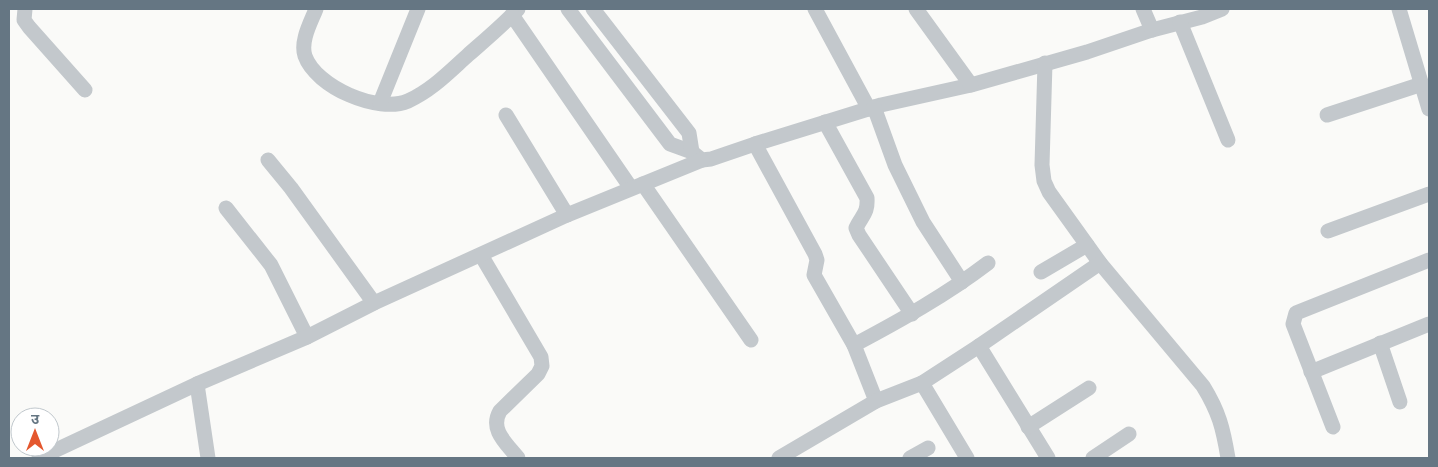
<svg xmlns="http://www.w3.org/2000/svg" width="1438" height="467" viewBox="0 0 1438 467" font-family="Arial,'Noto Sans Devanagari',sans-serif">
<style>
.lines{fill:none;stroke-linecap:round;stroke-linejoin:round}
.minor{stroke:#c3c8cc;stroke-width:15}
</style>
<rect width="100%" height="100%" fill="#fafaf8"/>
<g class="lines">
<g class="minor">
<path d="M25,9L24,20L29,27L85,90"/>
<path d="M316,9C311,22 300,41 305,56C316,87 378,114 408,101C432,90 449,72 468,55C485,40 503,25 518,9"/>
<path d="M568,9L670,144L692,152L702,160L711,159L755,144L881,105L971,85L1087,52L1152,30L1202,17L1222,9"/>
<path d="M593,9L689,133L692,152"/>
<path d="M815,9L869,109"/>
<path d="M916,9L971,85"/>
<path d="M1143,9L1152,30"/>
<path d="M1399,9L1429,109"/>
<path d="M512,15L631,188"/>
<path d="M1180,22L1228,140"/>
<path d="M1045,63L1042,165L1044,181L1049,192L1100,263L1203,386C1219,412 1223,428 1228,458"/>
<path d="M380,103L418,9"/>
<path d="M874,107L895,165L923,222L962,282"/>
<path d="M506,115L567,215"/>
<path d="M1327,115L1422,84"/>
<path d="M825,122L867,198C868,214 862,215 856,228L859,235L912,314"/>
<path d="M755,144L815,254L817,260L814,275L854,345"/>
<path d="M268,160L291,188L374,303"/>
<path d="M643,184L751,340"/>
<path d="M226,208L271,265L307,337"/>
<path d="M1328,231L1429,194"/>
<path d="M481,255L541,357L542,366L538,374L500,411C489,430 507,444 518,458"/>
<path d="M1041,272L1087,245"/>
<path d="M1380,343L1400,402"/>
<path d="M979,346L1048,458"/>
<path d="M1311,372L1429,324"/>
<path d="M922,383L967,458"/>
<path d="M197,384L208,458"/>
<path d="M876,401L854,345C901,320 946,295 988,263"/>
<path d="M1028,427L1089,388"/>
<path d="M1333,427L1293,324L1296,313L1429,260"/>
<path d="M39,458L197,384L307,337L374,303L567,215L702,160"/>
<path d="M779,458L876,401L922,383L979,346L1100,263"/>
<path d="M910,458L928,448"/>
<path d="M1093,458L1129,434"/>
</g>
</g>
<rect width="1438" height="467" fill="none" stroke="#657683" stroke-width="20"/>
<g transform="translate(35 432)"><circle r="24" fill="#ffffff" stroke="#c1c8cd"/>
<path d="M0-4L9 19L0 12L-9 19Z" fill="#e4572e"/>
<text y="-8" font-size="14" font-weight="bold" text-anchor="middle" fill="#657683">उ</text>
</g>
</svg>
